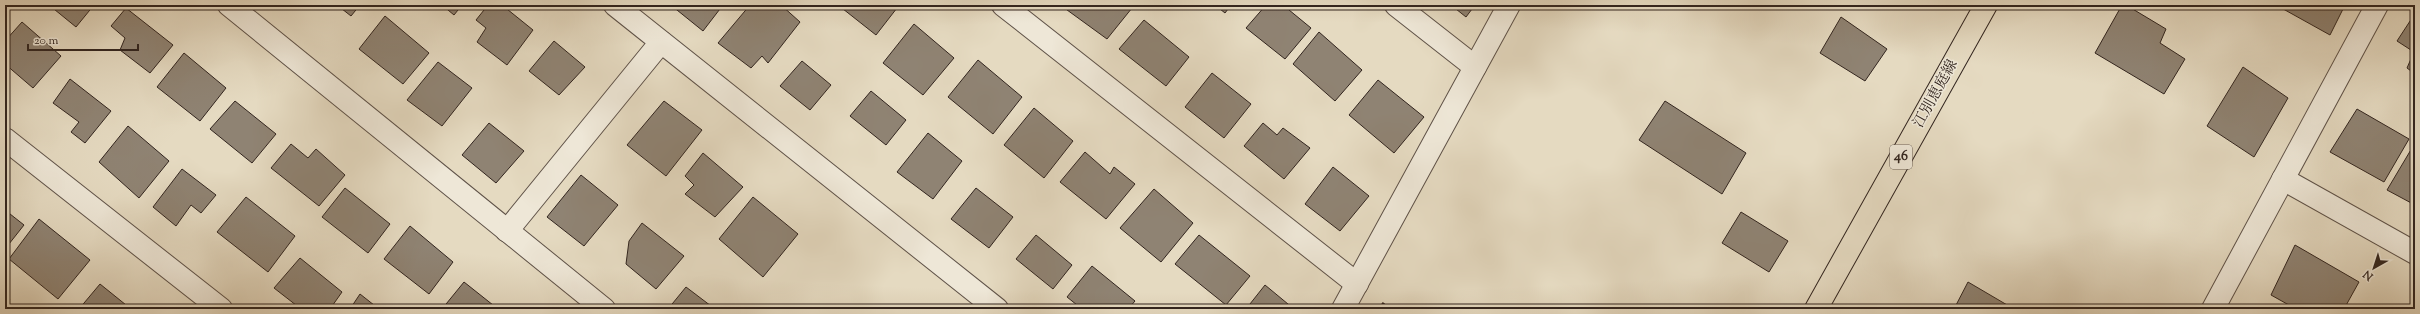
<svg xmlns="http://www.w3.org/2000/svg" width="2420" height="314" viewBox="0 0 2420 314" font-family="'Sorts Mill Goudy','Noto Serif JP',serif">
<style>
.building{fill:#8f8373;stroke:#32251f}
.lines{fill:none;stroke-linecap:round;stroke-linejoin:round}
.minor-casing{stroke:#5f5248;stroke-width:24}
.primary-casing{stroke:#32251f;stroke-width:24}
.path{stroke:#32251f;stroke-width:2.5;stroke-dasharray:3 2;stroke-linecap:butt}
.minor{stroke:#eee7d7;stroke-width:22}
.primary{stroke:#e5dac1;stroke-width:22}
.labels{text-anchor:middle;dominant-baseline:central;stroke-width:3;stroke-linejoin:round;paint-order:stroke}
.shield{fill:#eee7d7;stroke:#6a5f56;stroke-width:1}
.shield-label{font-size:14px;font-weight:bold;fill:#32251f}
.street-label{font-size:15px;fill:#32251f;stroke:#eee7d7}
</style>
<rect width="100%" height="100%" fill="#e5dac1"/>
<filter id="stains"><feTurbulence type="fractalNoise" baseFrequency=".005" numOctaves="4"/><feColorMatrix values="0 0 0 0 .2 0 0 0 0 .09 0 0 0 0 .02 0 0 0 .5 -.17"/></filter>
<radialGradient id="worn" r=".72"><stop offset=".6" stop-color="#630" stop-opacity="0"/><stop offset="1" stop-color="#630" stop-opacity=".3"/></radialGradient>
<g class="building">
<path d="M49,5H94L76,27Z"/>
<path d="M337,5H360L351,16Z"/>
<path d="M442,5H462L454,15Z"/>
<path d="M488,5H502L533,30L507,65L477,42L486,28L476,20Z"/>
<path d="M673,5H723L703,31L672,6Z"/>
<path d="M750,5H781L800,22L768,63L762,56L751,68L718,43Z"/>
<path d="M838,5H893L897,8L876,35Z"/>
<path d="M1065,5H1128L1132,8L1107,39L1063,7Z"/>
<path d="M1215,5H1231L1225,13Z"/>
<path d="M1266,5H1283L1311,28L1285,59L1246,28Z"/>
<path d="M1451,5H1475L1466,17Z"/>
<path d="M2122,5H2126L2166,29L2160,43L2185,59L2164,94L2095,53Z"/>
<path d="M2276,5H2345L2330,35Z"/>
<path d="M126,8L173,45L150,73L120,50L125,38L111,26Z"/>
<path d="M2414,15L2415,16V74L2407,68L2414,52L2397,41Z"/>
<path d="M385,16L429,53L403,84L359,49Z"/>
<path d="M1841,17L1887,49L1865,81L1820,53Z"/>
<path d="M1144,20L1189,57L1166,86L1119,49Z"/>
<path d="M22,22L61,56L33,88L5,64V41Z"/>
<path d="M914,24L954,58L923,95L883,63Z"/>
<path d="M1319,32L1362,70L1335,101L1293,64Z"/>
<path d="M554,41L585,67L559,95L529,71Z"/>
<path d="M184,53L226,88L200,121L157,87Z"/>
<path d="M978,60L1022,97L993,134L948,97Z"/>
<path d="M802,61L831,85L810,110L780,86Z"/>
<path d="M438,62L472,88L442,126L407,100Z"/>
<path d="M2243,67L2288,98L2254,157L2207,126Z"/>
<path d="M1212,73L1251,104L1224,138L1185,107Z"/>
<path d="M70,79L111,111L85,143L71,132L79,122L53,103Z"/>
<path d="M1378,80L1424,117L1394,153L1349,115Z"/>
<path d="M871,91L906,120L886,145L850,116Z"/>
<path d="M235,101L276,134L252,163L210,129Z"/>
<path d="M664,101L702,130L666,176L627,145Z"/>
<path d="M1665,101L1746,153L1722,194L1639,140Z"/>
<path d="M1034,108L1073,141L1044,178L1004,145Z"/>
<path d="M2357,109L2409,139L2384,182L2330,152Z"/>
<path d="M489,123L524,151L496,183L462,155Z"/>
<path d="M1263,123L1277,135L1283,128L1310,148L1284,179L1244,146Z"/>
<path d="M128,126L169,161L139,198L99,162Z"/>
<path d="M928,133L962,161L933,199L897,172Z"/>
<path d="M291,144L308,158L316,149L345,175L319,206L271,168Z"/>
<path d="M2412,148L2415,150V205L2387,190Z"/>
<path d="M1085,152L1110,174L1114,167L1135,184L1106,219L1060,182Z"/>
<path d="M703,153L743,187L715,217L685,194L694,185L685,176Z"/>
<path d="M1333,167L1369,196L1340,231L1305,204Z"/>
<path d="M182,169L216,195L201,213L191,205L176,226L153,207Z"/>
<path d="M581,175L618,205L584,246L547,217Z"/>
<path d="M345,188L390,224L368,253L322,217Z"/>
<path d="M976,188L1013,217L989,248L951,219Z"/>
<path d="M1154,189L1193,223L1161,262L1120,228Z"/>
<path d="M246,197L295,236L268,272L217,232Z"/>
<path d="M753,197L798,234L763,277L719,239Z"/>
<path d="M5,210L24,225L5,249Z"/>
<path d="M1741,212L1788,241L1769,272L1722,243Z"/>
<path d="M39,219L90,260L58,299L9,259Z"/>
<path d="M642,223L684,256L656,289L626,264L629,241Z"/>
<path d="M410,226L453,262L429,294L384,259Z"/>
<path d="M1036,235L1072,265L1053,289L1016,259Z"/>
<path d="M1199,235L1250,276L1226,305L1175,264Z"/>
<path d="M2295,245L2359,282L2344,309H2296L2271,295Z"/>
<path d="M300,258L342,292L330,309H301L274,288Z"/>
<path d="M1092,266L1135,301L1128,309H1082L1067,297Z"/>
<path d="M464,282L498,309H442Z"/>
<path d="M1968,282L2014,309H1954Z"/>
<path d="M100,284L131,309H79Z"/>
<path d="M1265,285L1294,309H1246Z"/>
<path d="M686,287L715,309H668Z"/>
<path d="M360,294L379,309H350Z"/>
<path d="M5,295L10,299L5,305Z"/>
</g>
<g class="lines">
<defs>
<g id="minor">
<path d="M229,5L604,309"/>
<path d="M615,5L997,309"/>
<path d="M1003,5L1357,284"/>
<path d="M1396,5L1475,67"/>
<path d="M5,139L221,309"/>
<path d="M2283,179L2415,253"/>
<path d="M507,231L661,42"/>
<path d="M1343,309L1509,5"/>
<path d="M2213,309L2377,5"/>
</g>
<path id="primary" d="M1816,309L1986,5"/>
</defs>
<use href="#minor" class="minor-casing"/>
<use href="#primary" class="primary-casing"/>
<path class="path" d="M1382,303L1390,309"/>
<use href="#minor" class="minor"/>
<use href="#primary" class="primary"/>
</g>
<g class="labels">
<rect class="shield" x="1890" y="145" width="22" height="24" rx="3"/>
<g class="shield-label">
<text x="1901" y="157">46</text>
</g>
<g class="street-label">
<text transform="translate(1936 94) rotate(-61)">江別恵庭線</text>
</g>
</g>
<rect width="2420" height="314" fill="none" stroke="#e5dac1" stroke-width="20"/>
<rect x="6" y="6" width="2408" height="302" fill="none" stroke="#32251f" stroke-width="2"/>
<rect x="10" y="10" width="2400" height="294" fill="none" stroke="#32251f"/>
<g transform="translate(2374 268) rotate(219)" stroke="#eee7d7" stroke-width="3" paint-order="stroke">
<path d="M0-3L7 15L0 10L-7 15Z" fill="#32251f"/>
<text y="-6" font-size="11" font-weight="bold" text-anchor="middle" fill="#32251f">N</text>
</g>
<path d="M28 44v6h110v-6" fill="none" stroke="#32251f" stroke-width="2"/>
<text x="34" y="44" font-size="12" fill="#32251f" stroke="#eee7d7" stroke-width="3" paint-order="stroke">20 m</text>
<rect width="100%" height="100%" filter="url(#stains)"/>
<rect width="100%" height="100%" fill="url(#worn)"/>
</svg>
